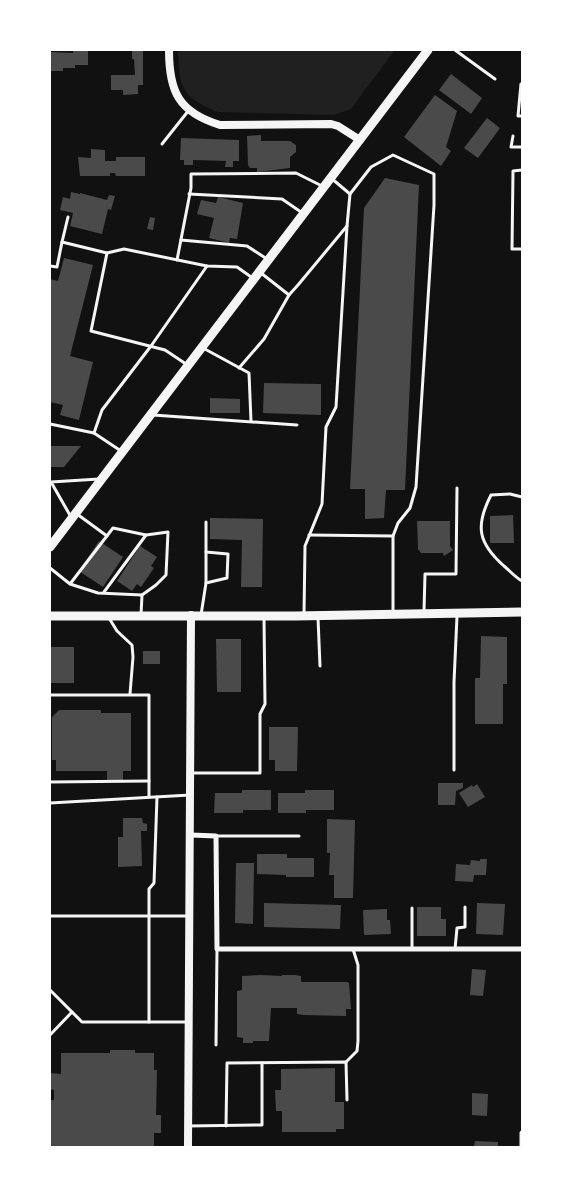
<svg xmlns="http://www.w3.org/2000/svg" width="572" height="1197" viewBox="0 0 572 1197" font-family="'Varela Round',sans-serif">
<style>
.green{fill:#202020}
.building{fill:#4a4a4a}
.lines{fill:none;stroke-linecap:round;stroke-linejoin:round}
.service{stroke:#f5f5f5;stroke-width:3}
.minor{stroke:#f5f5f5;stroke-width:5}
.tertiary{stroke:#f5f5f5;stroke-width:8}
.secondary{stroke:#f5f5f5;stroke-width:9}
</style>
<rect width="100%" height="100%" fill="#111"/>
<path class="green" d="M178,50H395L351,109L334,115L218,112C181,97 179,87 178,50Z"/>
<g class="building">
<path d="M73,50H88V65H75V68H63V71H50V52L73,53Z"/>
<path d="M132,50H143V85H138V94L123,95V90H111V75H135L134,59H132Z"/>
<path d="M451,74L482,98L471,114L439,90Z"/>
<path d="M435,95L457,111L446,147L451,151L441,166L404,137Z"/>
<path d="M487,118L500,128L478,158L464,148Z"/>
<path d="M261,135V141H290L296,145V152L290,157V168L257,172V168H250L248,165L247,136Z"/>
<path d="M181,138L239,140V161H233V167H225L226,161L193,160V165H184V160H180Z"/>
<path d="M91,149L105,150V161H116V157H145V176H116L115,173H110V176H80L78,157L91,158Z"/>
<path d="M385,178L419,185L405,490H386L384,518L365,519V489H350L364,208Z"/>
<path d="M71,192L80,194V193L107,200L109,195L115,196L111,210L108,209L102,234L70,226L73,213L60,210L63,197L70,199Z"/>
<path d="M218,197L243,203L237,239L230,238L229,243L209,238L214,218L197,214L201,200L216,203Z"/>
<path d="M150,217L155,218L153,230L147,229Z"/>
<path d="M64,258L93,265L70,356L93,362L79,420L60,415L63,405L50,402V279L58,281Z"/>
<path d="M264,383L321,384V415L263,413Z"/>
<path d="M210,398L240,399V413H210Z"/>
<path d="M50,446H81L64,467H50Z"/>
<path d="M513,515L514,543H490V516Z"/>
<path d="M210,518L263,519L262,587H241L242,540L210,539Z"/>
<path d="M417,521H450V546L453,550L444,556L443,553H421L418,549Z"/>
<path d="M99,541L123,557L103,587L79,571Z"/>
<path d="M140,546L157,557L151,566L154,568L141,587L137,584L132,591L117,581Z"/>
<path d="M481,636L507,637V684H503V724H475V678H480Z"/>
<path d="M216,639H241V692H217Z"/>
<rect x="50" y="647" width="24" height="36"/>
<rect x="143" y="651" width="17" height="13"/>
<path d="M59,710H101V713H131V771H123V781H107V771H56V760H52V717Z"/>
<path d="M269,727H298L297,771H275V760H269Z"/>
<path d="M438,783H463V788L456,791L455,805H438Z"/>
<path d="M477,784L485,797L468,807L459,793L472,785L473,787Z"/>
<path d="M242,790H271V810H243V813H214L215,793H242Z"/>
<path d="M305,790H334V810H306V813H278V793H305Z"/>
<path d="M123,818H142L143,823L147,824V831H141L142,866L118,867V837H123Z"/>
<path d="M327,819L355,820L353,898H334V875H329L330,853H327Z"/>
<path d="M257,854H287V858H314V877H286V875L257,874Z"/>
<path d="M480,859H487L486,875H474L473,882L455,881L456,864L470,865L471,860L480,861Z"/>
<path d="M236,863H254L253,924L235,923Z"/>
<path d="M264,903L341,905L340,929L264,927Z"/>
<path d="M477,903L505,904L503,935L476,934Z"/>
<path d="M417,907H441V919H446V936H417Z"/>
<path d="M387,909V920H390L391,934L364,935L363,910Z"/>
<path d="M472,969L486,970L483,996L470,995Z"/>
<path d="M261,975L282,976V975H295L301,976V982H347L349,983L351,1009H346V1016L304,1015L297,1014V1008H271L269,1041H253V1043H243V1038L237,1037V991L242,990V976Z"/>
<path d="M110,1050H135V1053H154V1070H157L156,1115H161V1133H154V1147H50V1100H54V1090L50,1089V1073L61,1074V1053H110Z"/>
<path d="M335,1068V1102H344V1129H336V1132H282V1111H276L275,1090H281V1069Z"/>
<path d="M472,1093L488,1094L487,1116L472,1115Z"/>
<path d="M475,1141L498,1142V1147H474Z"/>
</g>
<g class="lines">
<g class="service">
<path d="M455,50L495,79"/>
<path d="M521,84L518,116H522"/>
<path d="M513,136L511,147H522"/>
<path d="M162,144L189,110"/>
<path d="M522,170L513,171L512,249H522"/>
<path d="M331,178L350,194"/>
<path d="M189,194L282,199L301,212"/>
<path d="M68,217L62,242L107,253L124,249L207,266L237,267L254,279"/>
<path d="M181,240L247,246L267,259"/>
<path d="M107,253L91,331L165,350L186,364"/>
<path d="M177,260L191,188V174L296,173L324,187"/>
<path d="M50,266L57,267L62,242"/>
<path d="M289,295L298,285L347,226L350,194L371,167L393,155L434,174V205L416,487L410,508L398,523L393,536"/>
<path d="M203,348L249,373L251,421"/>
<path d="M239,368L264,339L289,295L261,273"/>
<path d="M153,415L297,425"/>
<path d="M50,424L94,433L121,451"/>
<path d="M94,433L102,410L151,346L207,266"/>
<path d="M522,497L510,494L491,495C475,526 478,543 504,566C510,571 515,577 522,581"/>
<path d="M77,514L107,536"/>
<path d="M71,517L51,482L99,479"/>
<path d="M309,535L393,536V613"/>
<path d="M50,568L70,584L98,593L142,595L156,585L166,575L168,532L146,535L113,528L70,584"/>
<path d="M206,583V552"/>
<path d="M104,592L146,535"/>
<path d="M424,611L425,574H456L457,488"/>
<path d="M304,614L305,546L322,504L326,427L336,407L347,226"/>
<path d="M141,615L142,595"/>
<path d="M201,615L206,583L227,578L228,554L206,552V522"/>
<path d="M109,618L117,631L132,645L133,657L130,694"/>
<path d="M318,618L320,666"/>
<path d="M50,695H149V797"/>
<path d="M454,770V682L457,616"/>
<path d="M192,773H260V714L265,704L264,618"/>
<path d="M50,782L149,781"/>
<path d="M157,797L154,883L149,889V916H188"/>
<path d="M50,803L190,795"/>
<path d="M216,836H299"/>
<path d="M50,916H149V1022"/>
<path d="M412,949V908"/>
<path d="M455,949L457,928L465,927V907"/>
<path d="M50,990L82,1022H188"/>
<path d="M50,1035L72,1012"/>
<path d="M216,1045L217,949"/>
<path d="M346,1062L357,1051L358,1041V965L353,949"/>
<path d="M188,1126L262,1125V1063"/>
<path d="M226,1126L227,1063L346,1062L347,1100"/>
</g>
<g class="minor">
<path d="M191,835L216,836L217,949H522"/>
<path d="M522,1147V1133"/>
</g>
<g class="tertiary">
<path d="M169,50C169,91 178,112 220,125L331,124L338,126L360,140"/>
<path d="M188,1147L191,615"/>
</g>
<g class="secondary">
<path d="M50,547L428,50"/>
<path d="M50,616H295L522,612"/>
</g>
</g>
<rect width="572" height="1197" fill="none" stroke="#ffffff" stroke-width="102"/>
</svg>
